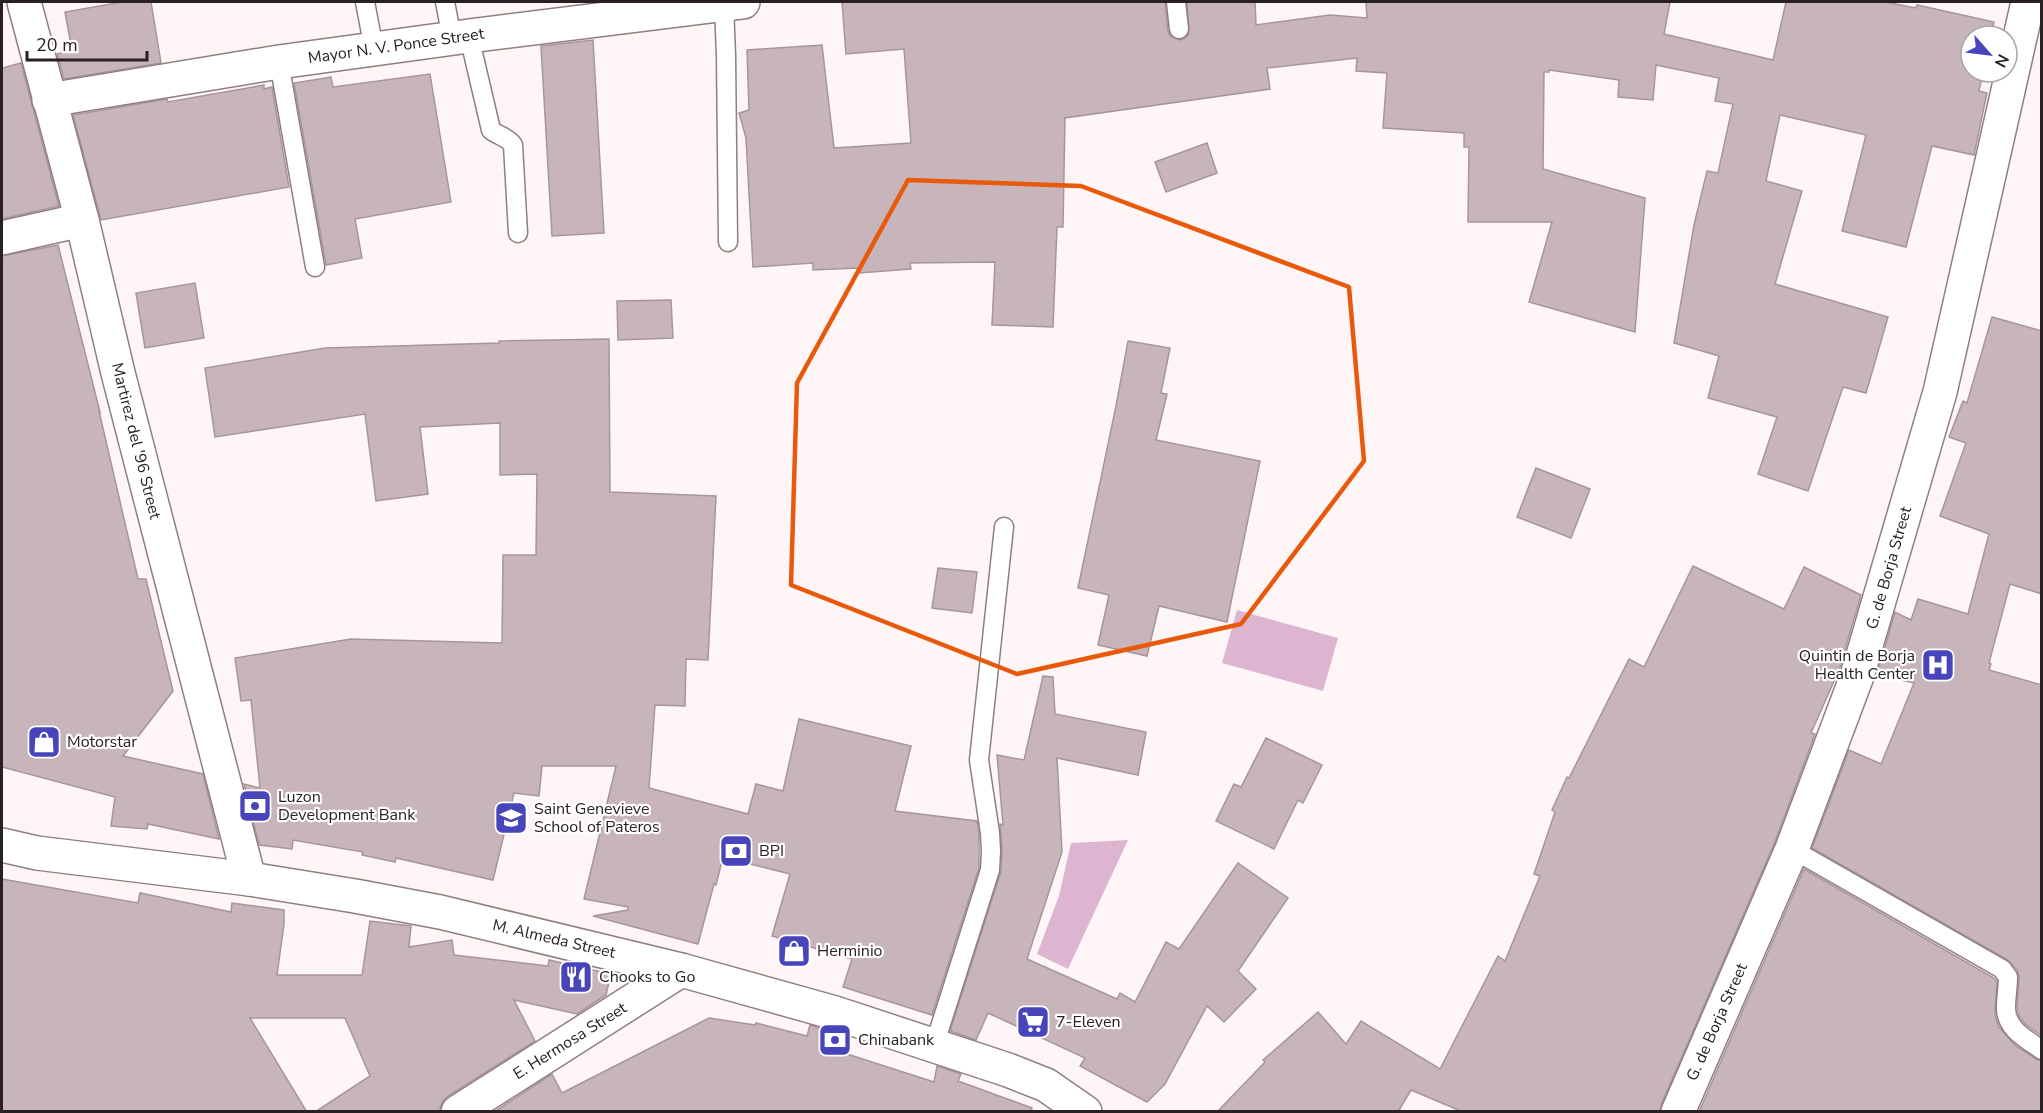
<svg xmlns="http://www.w3.org/2000/svg" width="2043" height="1113" viewBox="0 0 2043 1113" font-family="'Nunito Sans',sans-serif">
<style>
.water{fill:#ddb5d1}
.building{fill:#c8b4bb;stroke:#a8959b;stroke-width:1.5}
.lines{fill:none;stroke-linecap:round;stroke-linejoin:round}
.lane-casing{stroke:#917e7e;stroke-width:21}
.street-casing{stroke:#917e7e;stroke-width:36}
.secondary-casing{stroke:#917e7e;stroke-width:36}
.lane{stroke:#fff;stroke-width:18}
.street{stroke:#fff;stroke-width:33}
.secondary{stroke:#fff;stroke-width:33}
.marked{fill:none;stroke:#e8590c;stroke-width:4.5;stroke-linejoin:round}
.labels{text-anchor:middle;dominant-baseline:central;stroke-width:4.5;stroke-linejoin:round;paint-order:stroke}
.street-label{font-size:16px;fill:#282021;stroke:#fff}
.poi-label{font-size:16px;fill:#282021;stroke:#fff;text-anchor:start}
</style>
<rect width="100%" height="100%" fill="#fef5f6"/>
<g class="water">
<path d="M1237,610L1338,638L1323,691L1222,663Z"/>
<path d="M1128,840L1068,969L1037,954L1059,896L1071,843Z"/>
</g>
<g class="building">
<path d="M122,2H151L161,63L64,79L57,54L72,50L65,12Z"/>
<path d="M842,2H1165L1168,31L1170,36L1180,40L1186,38L1189,33L1187,2H1255L1256,25L1330,15L1367,18L1366,2H1670L1664,34L1773,60L1786,2H1885L1916,8L1917,5L1994,22L1991,36H1971V72H1983L1979,91L1987,93L1974,155L1932,146L1906,247L1842,231L1866,135L1780,115L1766,181L1802,191L1775,284L1888,317L1866,393L1843,387L1808,491L1758,474L1777,417L1708,398L1719,356L1674,343L1694,225L1707,171L1718,173L1733,104L1715,101L1719,78L1656,65L1653,100L1618,97L1619,80L1549,70V72H1544L1543,169L1645,198L1635,332L1529,302L1552,222H1468L1469,147H1464V133L1383,128L1387,73L1356,71L1357,58L1267,68L1270,89L1065,118L1063,227H1057L1053,327L992,325L995,262L910,263L911,269L859,273L858,268L813,270V263L753,267L746,138L739,113L749,110L747,50L822,45L834,148L911,143L904,49L846,54Z"/>
<path d="M593,40L604,233L552,236L541,46Z"/>
<path d="M21,63L59,206L2,219V68Z"/>
<path d="M430,74L451,202L355,219L362,258L326,265L294,83L331,77L333,87Z"/>
<path d="M264,85V89L272,87L289,187L101,220L73,115L167,99L168,102Z"/>
<path d="M1207,143L1217,173L1166,192L1155,162Z"/>
<path d="M58,245L100,412L99,411L138,579H146L173,691L123,756L203,774L219,839L148,824L147,829L111,826L115,797L2,767V256Z"/>
<path d="M195,283L204,338L145,348L136,293Z"/>
<path d="M671,300L673,338L618,340L617,301Z"/>
<path d="M1992,317L2042,331V594L2010,584L1989,663L1991,664L1989,670L2042,685V1036L2025,1024L2019,1016L2017,1007L2019,977L2017,970L2008,960L1812,848L1849,750L1881,764L1914,683L1877,674L1895,612L1911,620L1918,599L1968,614L1989,534L1940,516L1966,443L1949,437L1963,401L1967,403Z"/>
<path d="M609,339L610,492L716,496L708,660L686,659L685,706L655,705L649,788L748,814L756,784L783,791L799,719L911,746L895,811L977,821L979,834V868L932,1015L843,987L852,959L772,936L790,874L723,857L716,885L714,884L698,944L593,916L628,910V907L584,899L616,766H542L539,796L514,793L493,880L396,858L395,862L362,855L363,852L293,840L292,849L259,845L244,784L260,788L251,700L241,701L235,658L351,639L502,643L503,555H536L537,474L500,475V423L420,427L428,494L376,501L365,414L215,437L205,368L325,348L499,343V341Z"/>
<path d="M1128,341L1170,348L1161,393L1167,394L1156,440L1260,461L1227,622L1159,606L1147,656L1098,645L1109,595L1078,588L1116,406Z"/>
<path d="M1536,468L1590,489L1571,538L1517,517Z"/>
<path d="M1693,566L1784,609L1804,567L1861,595L1839,670L1811,733L1815,734L1775,842L1661,1105L1660,1112H1463L1411,1090L1398,1112H1217L1265,1062L1263,1060L1318,1012L1346,1044L1361,1021L1440,1069L1498,956L1505,961L1540,876L1534,874L1555,812L1552,810L1567,777L1569,778L1629,659L1644,667Z"/>
<path d="M938,568L977,572L972,613L932,608Z"/>
<path d="M1043,676L1053,677L1055,714L1146,732L1138,775L1057,758L1062,852L1027,959L1117,999L1120,993L1135,1002L1166,942L1179,949L1238,863L1288,898L1238,971L1256,989L1224,1022L1207,1006L1165,1084L1147,1102L1080,1066L1085,1058L988,1013L976,1040L950,1031L1001,871L1002,850L1000,824L1003,825L997,755L1024,760Z"/>
<path d="M1266,738L1322,765L1303,803L1298,800L1274,849L1216,821L1234,784L1241,787Z"/>
<path d="M1804,869L1994,978L1997,981L1995,1015L1999,1027L2016,1046L2036,1059L2042,1061V1112H1699Z"/>
<path d="M2,879L138,903L140,893L231,912L232,903L284,910V924L277,975H362L370,921L411,926L409,947L452,940L454,955L548,966L549,960L611,974L606,995L577,1014L514,1000L535,1041L448,1096L442,1103L439,1112H315L370,1076L345,1018H250L307,1112H2Z"/>
<path d="M709,1018L755,1025L756,1023L807,1036L810,1025L830,1031L844,1036L841,1052L934,1082L937,1066L961,1074L958,1081L1032,1108L1031,1112H494L552,1074L562,1093Z"/>
</g>
<g class="lines">
<defs>
<g id="lane">
<path d="M365,2L374,49"/>
<path d="M445,2L452,38"/>
<path d="M1176,2L1179,29"/>
<path d="M724,5L726,56L728,242"/>
<path d="M469,36L491,130C498,136 508,137 513,145L518,233"/>
<path d="M279,62L315,267"/>
<path d="M1792,849L2002,969L2008,977C2008,987 2006,997 2006,1007C2005,1028 2026,1039 2042,1050"/>
<path d="M934,1046L990,870L991,851L990,833L979,760L1004,527"/>
</g>
<g id="street">
<path d="M49,100L279,62L469,36L743,2"/>
<path d="M2,238L82,220"/>
</g>
<g id="secondary">
<path d="M24,2L82,220L118,373L249,879"/>
<path d="M2,845L37,853L249,879L355,896L440,912L681,970L835,1013L1008,1070L1046,1085L1085,1112"/>
<path d="M458,1112L681,970"/>
<path d="M1678,1112L1792,849L1857,676L1940,392L2028,2"/>
</g>
</defs>
<use href="#lane" class="lane-casing"/>
<use href="#street" class="street-casing"/>
<use href="#secondary" class="secondary-casing"/>
<use href="#lane" class="lane"/>
<use href="#street" class="street"/>
<use href="#secondary" class="secondary"/>
</g>
<path class="marked" d="M908,180L1081,186L1349,287L1364,461L1241,624L1017,674L791,585L797,383Z"/>
<defs>
<symbol id="hospital-square" viewBox="-11 -11 22 22"><rect x="-9" y="-9" width="18" height="18" rx="4" fill="#4845bb" stroke="#fff"/><path d="M-5-5h3v3.5h4V-5h3V5h-3V1.5h-4V5h-3Z" fill="#fff"/></symbol>
<symbol id="shop-square" viewBox="-11 -11 22 22"><rect x="-9" y="-9" width="18" height="18" rx="4" fill="#4845bb" stroke="#fff"/><path d="M-5-2.5h2.3a2.7 3.5 0 0 1 5.4 0H5L5.5 6h-11ZM-1.5-2.5h3a1.5 2.3 0 0 0-3 0Z" fill="#fff"/></symbol>
<symbol id="bank-square" viewBox="-11 -11 22 22"><rect x="-9" y="-9" width="18" height="18" rx="4" fill="#4845bb" stroke="#fff"/><path d="M-6-4H6V4H-6ZM0-2.3a2.3 2.3 0 1 0 0 4.6a2.3 2.3 0 1 0 0-4.6Z" fill="#fff"/></symbol>
<symbol id="school-square" viewBox="-11 -11 22 22"><rect x="-9" y="-9" width="18" height="18" rx="4" fill="#4845bb" stroke="#fff"/><path d="M0-5L7-2L0 1L-7-2ZM-4 1L0 2.5L4 1V4Q0 6-4 4Z" fill="#fff"/></symbol>
<symbol id="restaurant-square" viewBox="-11 -11 22 22"><rect x="-9" y="-9" width="18" height="18" rx="4" fill="#4845bb" stroke="#fff"/><path d="M-5-6h1v4h1v-4h1v4h1v-4h1v5L-1.5 .5V6h-2V.5L-5-1ZM5-6V6H3V1.5H1.5Q1.5-4 5-6Z" fill="#fff"/></symbol>
<symbol id="supermarket-square" viewBox="-11 -11 22 22"><rect x="-9" y="-9" width="18" height="18" rx="4" fill="#4845bb" stroke="#fff"/><path d="M-6-5.5h2.5l.6 2H6L4.5 2H-2.5L-4.4-4H-6ZM-1.5 3.2a1.3 1.3 0 1 0 .1 0ZM3 3.2a1.3 1.3 0 1 0 .1 0Z" fill="#fff"/></symbol>
</defs>
<g fill-rule="evenodd">
<use href="#hospital-square" x="1919" y="646" width="38" height="38"/>
<use href="#shop-square" x="25" y="723" width="38" height="38"/>
<use href="#bank-square" x="236" y="787" width="38" height="38"/>
<use href="#school-square" x="492" y="799" width="38" height="38"/>
<use href="#bank-square" x="717" y="832" width="38" height="38"/>
<use href="#shop-square" x="775" y="932" width="38" height="38"/>
<use href="#restaurant-square" x="557" y="958" width="38" height="38"/>
<use href="#supermarket-square" x="1014" y="1003" width="38" height="38"/>
<use href="#bank-square" x="816" y="1021" width="38" height="38"/>
</g>
<g class="labels">
<g class="street-label">
<text transform="translate(396 46) rotate(-8)">Mayor N. V. Ponce Street</text>
<text transform="translate(136 441) rotate(76)">Martirez del '96 Street</text>
<text transform="translate(1889 568) rotate(-74)">G. de Borja Street</text>
<text transform="translate(554 939) rotate(13)">M. Almeda Street</text>
<text transform="translate(1717 1022) rotate(-66)">G. de Borja Street</text>
<text transform="translate(570 1041) rotate(-32)">E. Hermosa Street</text>
</g>
<g class="poi-label">
<text x="1915" y="656" text-anchor="end">Quintin de Borja<tspan x="1915" dy="18">Health Center</tspan></text>
<text x="67" y="742">Motorstar</text>
<text x="278" y="797">Luzon<tspan x="278" dy="18">Development Bank</tspan></text>
<text x="534" y="809">Saint Genevieve<tspan x="534" dy="18">School of Pateros</tspan></text>
<text x="759" y="851">BPI</text>
<text x="817" y="951">Herminio</text>
<text x="599" y="977">Chooks to Go</text>
<text x="1056" y="1022">7-Eleven</text>
<text x="858" y="1040">Chinabank</text>
</g>
</g>
<rect width="2043" height="1113" fill="none" stroke="#282021" stroke-width="6"/>
<g transform="translate(1989 54) rotate(118)"><circle r="28" fill="#ffffff" stroke="#a9a6a6" stroke-width="1.5"/>
<path d="M0-4.5L10 22L0 15L-10 22Z" fill="#4845bb"/>
<text y="-9" font-size="16" font-weight="bold" text-anchor="middle" fill="#282021">N</text>
</g>
<path d="M27 51v9h120v-9" fill="none" stroke="#282021" stroke-width="3"/>
<text x="36" y="51" font-size="18" fill="#282021" stroke="#ffffff" stroke-width="4.5" paint-order="stroke">20 m</text>
</svg>
